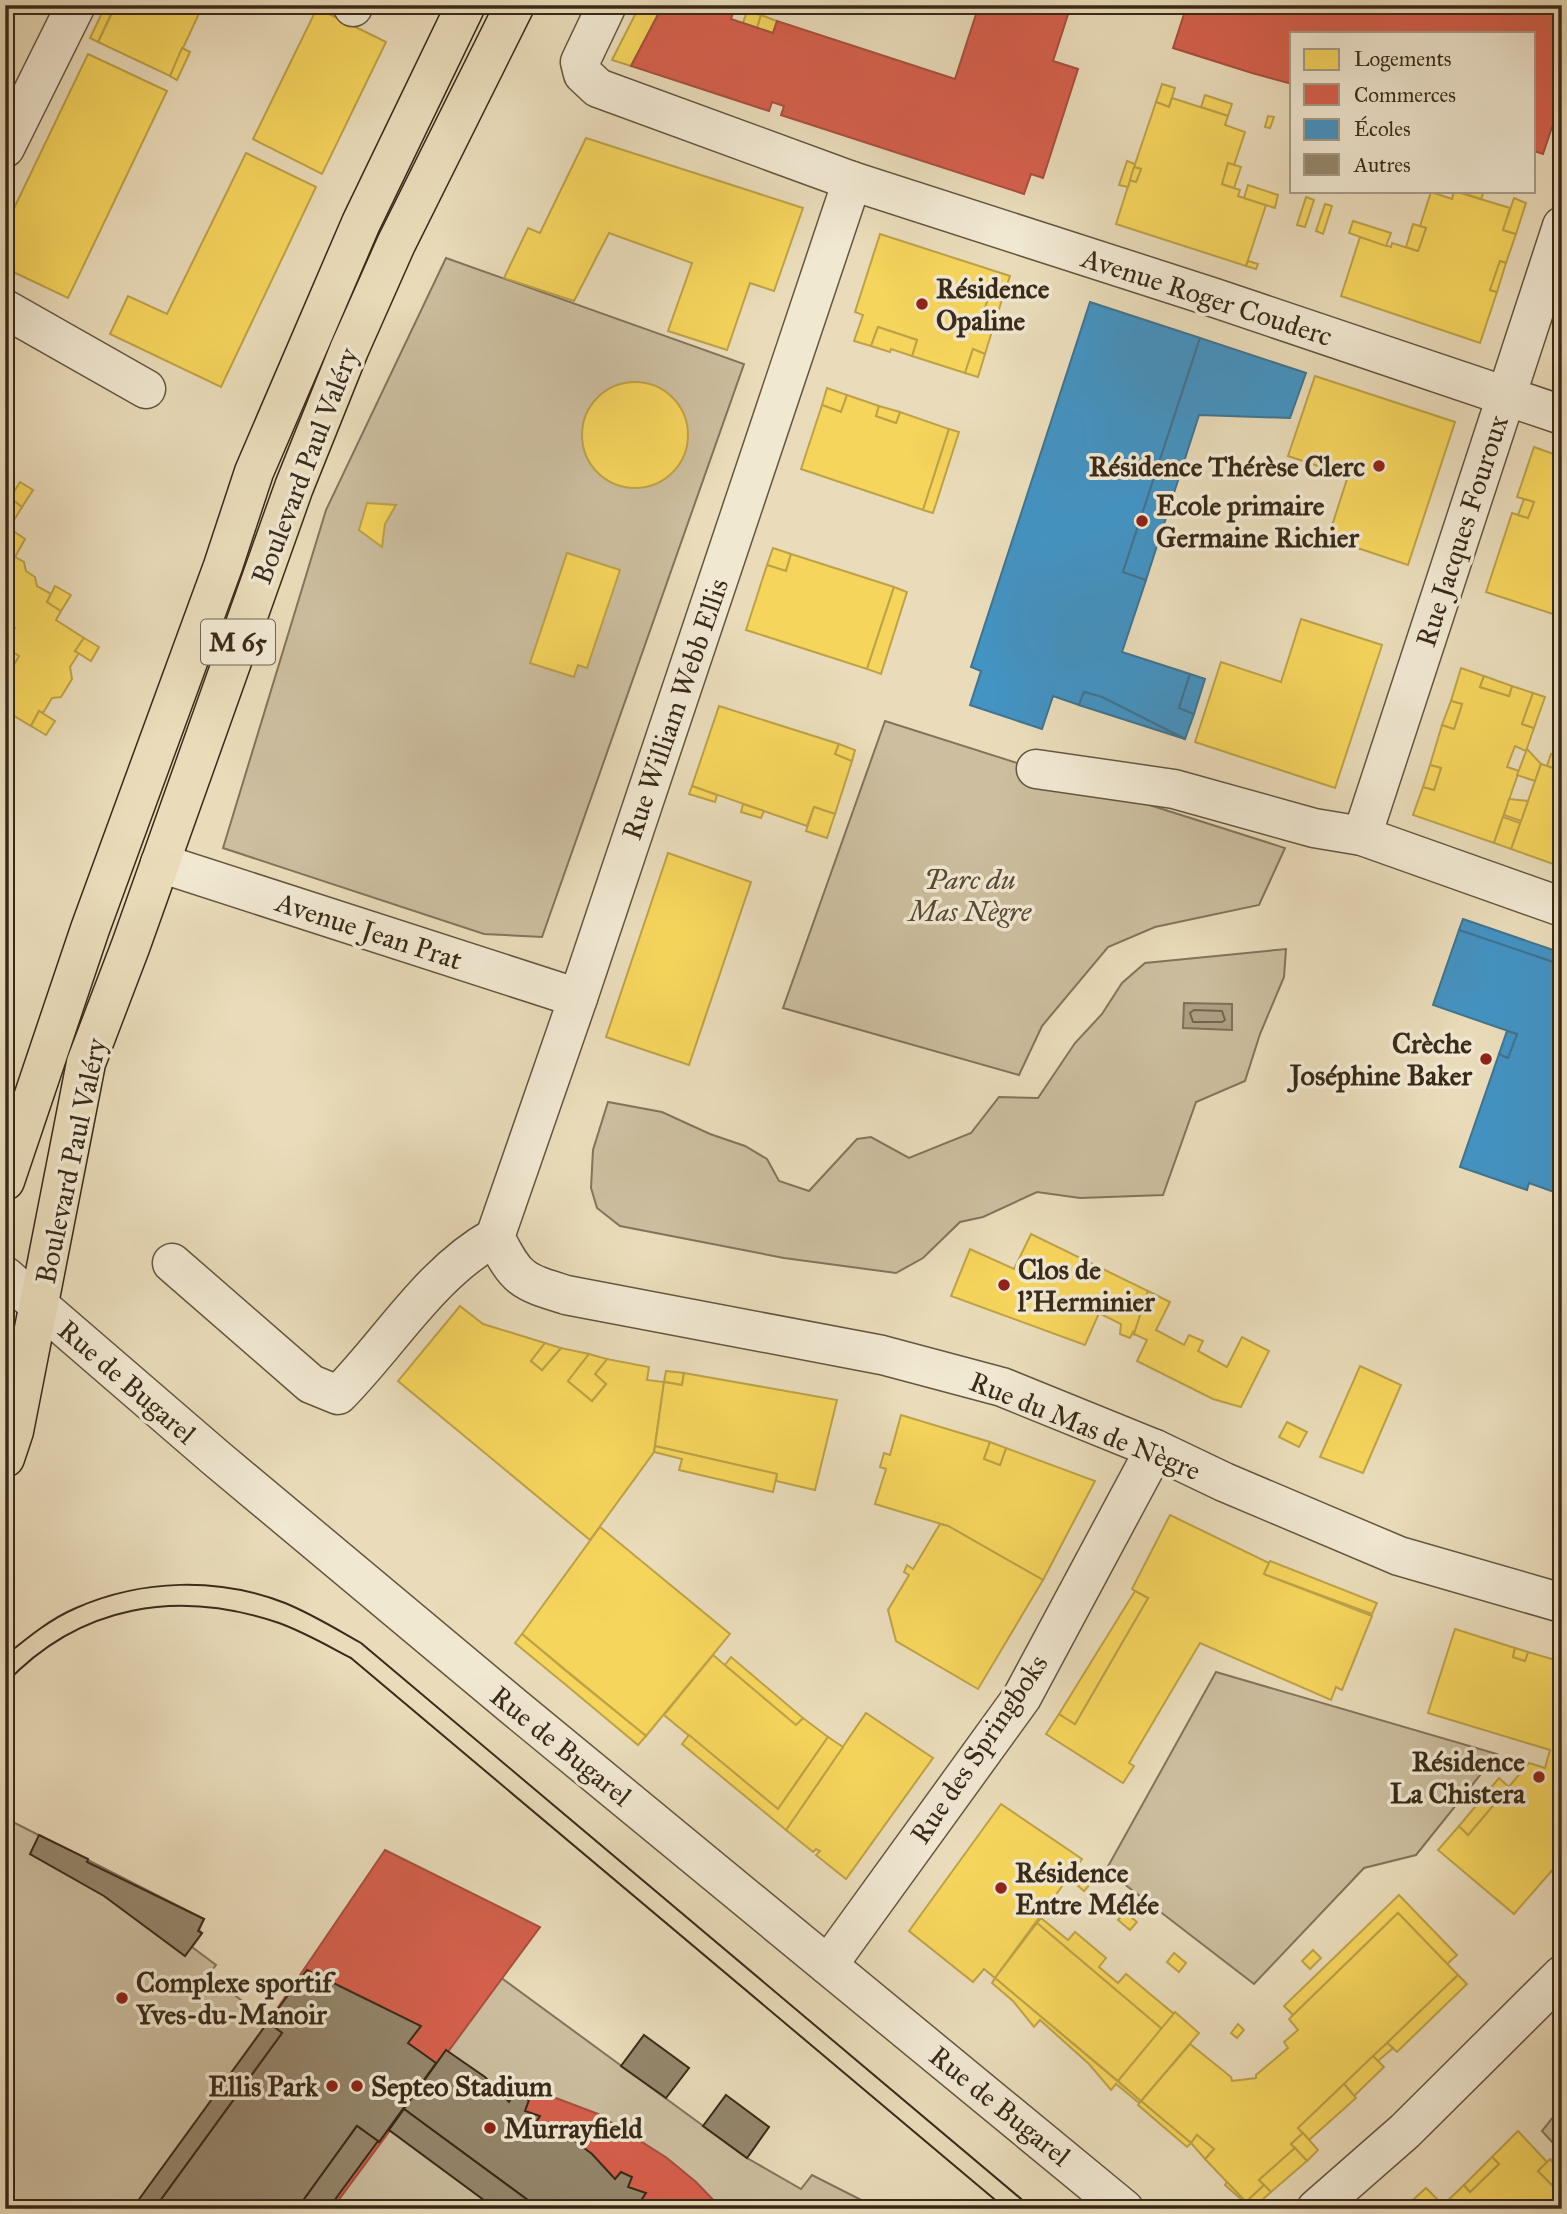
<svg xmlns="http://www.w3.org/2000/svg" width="1567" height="2214" viewBox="0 0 1567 2214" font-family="'IM FELL Great Primer',serif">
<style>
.green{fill:#ccbe9f;stroke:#82745c;stroke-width:2}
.water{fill:#ae9f83;stroke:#7f7059;stroke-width:2}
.homes{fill:#f6d55c;stroke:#bda248;stroke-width:2}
.shops{fill:#d6604d;stroke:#a7503d;stroke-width:2}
.schools{fill:#4393c3;stroke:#407490;stroke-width:2}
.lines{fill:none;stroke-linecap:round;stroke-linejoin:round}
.shore{stroke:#74644e;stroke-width:2}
.building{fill:#95876d;stroke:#392a19;stroke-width:2}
.minor-casing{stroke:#655641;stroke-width:41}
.major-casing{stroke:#392a19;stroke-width:41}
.minor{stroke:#f1e8d2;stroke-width:38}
.major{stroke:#eadcba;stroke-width:38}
.tram{stroke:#392a19;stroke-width:2}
.poi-dot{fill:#8f2418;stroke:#f1e8d2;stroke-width:2.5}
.labels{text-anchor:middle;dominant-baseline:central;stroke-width:7;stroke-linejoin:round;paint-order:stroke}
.shield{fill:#f1e8d2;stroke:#706350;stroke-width:2}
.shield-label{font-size:26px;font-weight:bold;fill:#392a19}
.poi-label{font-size:28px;font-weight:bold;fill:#392a19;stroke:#f1e8d2;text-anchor:start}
.street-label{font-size:28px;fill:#392a19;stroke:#f1e8d2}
.park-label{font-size:28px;font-style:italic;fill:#564834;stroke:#f1e8d2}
</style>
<rect width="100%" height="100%" fill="#eadcba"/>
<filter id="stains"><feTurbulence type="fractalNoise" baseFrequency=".00286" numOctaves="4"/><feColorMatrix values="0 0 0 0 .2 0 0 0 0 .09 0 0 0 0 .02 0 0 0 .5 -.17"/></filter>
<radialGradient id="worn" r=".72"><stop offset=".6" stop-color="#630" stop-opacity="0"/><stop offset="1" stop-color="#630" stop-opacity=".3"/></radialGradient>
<g class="green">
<path d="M446,258L744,364L542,937L484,934L223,848L326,510Z"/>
<path d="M885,721L1285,848L1259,905L1155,927L1108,947L1042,1026L1019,1075L783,1008Z"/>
<path d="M1286,949L1284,977L1260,1034L1245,1081L1196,1102L1163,1195L1080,1198L1037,1192L983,1217L960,1222L923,1258L896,1273L784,1258L620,1226L597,1208L591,1188L593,1150L608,1102L662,1112L710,1134L745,1146L767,1159L779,1181L809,1191L857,1139L871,1137L909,1158L971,1133L999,1097L1038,1098L1075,1043L1102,1014L1122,983L1145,963Z"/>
<path d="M1216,1672L1497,1754L1416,1855L1364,1868L1254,1984L1106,1870Z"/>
<path d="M5,1818L204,1919L199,1930L202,1933L192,1947L216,1965L209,1974L268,2022L492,1971L747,2158L801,2189L812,2175L879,2209H5Z"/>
<path d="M1562,2106V2153L1542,2131Z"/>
</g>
<path class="water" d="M1184,1003L1232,1004V1030L1183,1028Z"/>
<g class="homes">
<path d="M5,5H16L5,28Z"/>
<path d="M116,5H203L170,76L98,42Z"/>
<path d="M203,5H212L209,13L201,9Z"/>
<path d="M640,5H663L631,66L612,60Z"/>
<path d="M317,8L386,42L322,174L253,139Z"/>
<path d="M103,11L111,14L98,42L90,38Z"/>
<path d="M747,11L761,15L757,28L743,23Z"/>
<path d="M761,15L777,21L773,33L757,28Z"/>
<path d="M182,48L190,52L177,80L170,76Z"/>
<path d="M88,54L167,91L68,298L5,268V227Z"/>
<path d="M1162,84L1175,88L1169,107L1156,102Z"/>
<path d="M1205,95L1232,104L1228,116L1201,107Z"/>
<path d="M1172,98L1228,116L1225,125L1245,132L1234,165L1228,163L1222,184L1240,190L1238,196L1266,205L1246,266L1116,224L1130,180L1136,182L1141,169L1134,167L1156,102L1169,107Z"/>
<path d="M1268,116L1274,117L1270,128L1265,127Z"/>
<path d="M586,138L803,208L774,291L750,283L727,350L668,331L692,263L609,233L574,301L504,278L528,228L540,233Z"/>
<path d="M246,153L316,187L221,387L110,334L128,296L167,314Z"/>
<path d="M1127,161L1135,164L1128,187L1119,185Z"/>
<path d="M1228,163L1241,167L1234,188L1222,184Z"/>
<path d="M1134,167L1141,169L1136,182L1130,180Z"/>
<path d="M1248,185L1278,195L1275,208L1244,198Z"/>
<path d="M1454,191L1510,208L1503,230L1516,234L1506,263L1500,261L1490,290L1497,292L1480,343L1341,296L1360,237L1391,247L1392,243L1418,251L1426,228L1420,226L1431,192L1452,199Z"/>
<path d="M1456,191H1484L1481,199Z"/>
<path d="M1306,197L1314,200L1305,227L1297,225Z"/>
<path d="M1514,198L1526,203L1516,234L1503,230Z"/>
<path d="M1325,204L1332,206L1323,234L1316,231Z"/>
<path d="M1353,221L1391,233L1386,246L1349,233Z"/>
<path d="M1413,224L1426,228L1418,251L1406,247Z"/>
<path d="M880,234L1010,276L1003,297L990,293L984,311L997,315L985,354L973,349L965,373L912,356L917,340L878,327L871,346L854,341L863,315L855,312Z"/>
<path d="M1248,261L1258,264L1256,269L1246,266Z"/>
<path d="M1500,261L1506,263L1497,292L1490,290Z"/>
<path d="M990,293L1003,297L997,315L984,311Z"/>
<path d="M878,327L917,340L912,356L891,349L890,352L871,346Z"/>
<path d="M973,349L985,354L978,377L965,373Z"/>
<path d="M1315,376L1455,422L1408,565L1328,538L1348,476L1288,456Z"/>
<circle cx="635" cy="435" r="53"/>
<path d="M827,388L847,395L841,412L822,405Z"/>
<path d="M847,395L879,406L876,416L896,423L900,412L949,429L923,510L801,469L822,405L841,412Z"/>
<path d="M879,406L900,412L896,423L876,416Z"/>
<path d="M949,429L959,432L933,513L923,510Z"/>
<path d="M1534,447L1562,457V589L1553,614L1486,592L1512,513L1528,518L1534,502L1517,497Z"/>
<path d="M20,482L33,490L22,507L10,498Z"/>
<path d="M5,490L12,494L10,498L22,507L5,535Z"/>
<path d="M1524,499L1534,502L1528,518L1518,515Z"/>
<path d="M367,503L396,505L385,524L382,547L359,530Z"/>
<path d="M9,528L25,539L15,557L5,550V535Z"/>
<path d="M773,548L791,554L786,571L767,565Z"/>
<path d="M5,550L15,557L7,569L5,568Z"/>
<path d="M567,553L620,570L587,668L578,665L574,677L530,663Z"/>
<path d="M791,554L894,587L867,669L746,630L767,565L786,571Z"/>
<path d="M15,557L24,562L26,571L35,577L37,586L51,594L47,602L61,611L56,620L84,638L75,651L79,653L70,667L72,679L61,697L52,698L43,713L39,711L31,726L14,716L6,730L5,664L12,668L19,656L5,647V628L13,631L15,628L9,624L8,614L11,609L5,606V572Z"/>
<path d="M55,586L71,595L61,611L47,602Z"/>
<path d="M894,587L907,592L881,674L867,669Z"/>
<path d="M1562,589V617L1553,614Z"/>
<path d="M1301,619L1382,645L1335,788L1195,742L1221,662L1281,682Z"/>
<path d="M84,638L99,647L91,661L75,651Z"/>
<path d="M1461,668L1484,676L1480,687L1509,696L1512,686L1533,693L1522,724L1534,728L1526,751L1515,746L1507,767L1519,771L1494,843L1413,815L1423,787L1434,790L1441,768L1430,765L1442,725L1454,729L1462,704L1451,701Z"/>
<path d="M1484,676L1512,686L1509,696L1480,687Z"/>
<path d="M1533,693L1545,697L1534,728L1522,724Z"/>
<path d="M1451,701L1462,704L1454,729L1442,725Z"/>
<path d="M719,706L839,744L835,754L852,761L835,814L814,807L807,826L692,786Z"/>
<path d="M39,711L55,721L46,735L31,726Z"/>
<path d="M5,730L11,733L14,742L5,757Z"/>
<path d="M839,744L855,750L852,761L835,754Z"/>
<path d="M1527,749L1541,764L1535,781L1517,775Z"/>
<path d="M1551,754L1562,757V771L1547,766Z"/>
<path d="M1541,764L1562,771V867L1511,849Z"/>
<path d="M1430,765L1441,768L1434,790L1423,787Z"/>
<path d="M692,786L717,795L715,802L689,794Z"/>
<path d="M1509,799L1528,801L1521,821L1504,815Z"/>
<path d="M743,804L764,811L761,818L741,812Z"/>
<path d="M814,807L835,814L827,838L806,831Z"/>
<path d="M1503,817L1520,823L1511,849L1494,843Z"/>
<path d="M668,853L751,882L689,1065L606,1037Z"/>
<path d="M1031,1234L1148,1291L1134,1334L1133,1332L1130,1338L1120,1334L1121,1324L1099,1313L1085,1345L951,1296L970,1249L1014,1269Z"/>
<path d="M1148,1291L1170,1302L1156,1330L1184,1345L1189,1335L1203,1341L1198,1351L1227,1367L1242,1337L1269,1351L1241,1407L1213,1399L1137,1361L1147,1340L1134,1334Z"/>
<path d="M460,1306L483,1324L545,1343L531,1361L542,1370L561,1348L589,1354L568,1381L592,1401L606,1384L595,1374L607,1359L649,1367L647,1380L664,1382L654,1452L590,1540L398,1381Z"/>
<path d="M545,1343L561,1348L542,1370L531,1361Z"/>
<path d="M589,1354L607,1359L595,1374L606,1384L592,1401L568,1381Z"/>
<path d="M1360,1366L1401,1385L1363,1473L1320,1457Z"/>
<path d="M666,1371L684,1373L682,1385L664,1382Z"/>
<path d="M684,1373L837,1400L815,1490L776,1481L777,1474L655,1446L664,1382L682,1385Z"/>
<path d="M901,1415L990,1442L984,1459L1000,1465L1006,1448L1095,1481L1043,1580L948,1526L875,1504L886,1469L880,1467L884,1453L890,1455Z"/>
<path d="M1287,1422L1307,1432L1299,1447L1279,1437Z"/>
<path d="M990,1442L1006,1448L1000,1465L984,1459Z"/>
<path d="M655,1446L777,1474L773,1492L679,1470L682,1459L654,1452Z"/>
<path d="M1170,1515L1269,1563L1264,1574L1372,1616L1342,1690L1336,1687L1331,1700L1200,1643L1129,1763L1134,1766L1123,1783L1046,1734L1059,1714L1075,1724L1148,1598L1132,1589Z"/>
<path d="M940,1524L948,1526L1043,1580L978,1689L896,1641L888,1610L909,1575L904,1572L907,1565L913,1569Z"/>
<path d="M600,1527L730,1634L646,1736L522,1634Z"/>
<path d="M1270,1561L1377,1603L1372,1614L1264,1574Z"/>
<path d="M1135,1591L1148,1598L1075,1724L1059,1714Z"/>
<path d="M1455,1629L1515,1648L1513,1657L1525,1661L1528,1652L1562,1662V1859L1514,1914L1438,1850L1459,1826L1468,1835L1529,1763L1545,1768L1550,1750L1428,1713Z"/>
<path d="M522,1634L572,1676L646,1736L638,1745L566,1685L515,1643Z"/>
<path d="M1515,1648L1528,1652L1525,1661L1513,1657Z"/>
<path d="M713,1655L796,1725L803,1718L828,1737L778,1809L664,1715Z"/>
<path d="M731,1657L803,1718L796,1725L725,1665Z"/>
<path d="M866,1713L933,1758L846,1879L816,1855L820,1851L816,1849L813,1852L786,1830Z"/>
<path d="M689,1735L778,1809L828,1737L843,1747L786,1830L682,1744Z"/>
<path d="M1499,1778L1509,1787L1468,1835L1459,1826Z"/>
<path d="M1001,1804L1082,1859L995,1978L984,1969L973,1982L909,1931Z"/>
<path d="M1086,1878L1091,1883L1084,1891L1078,1886Z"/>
<path d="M1399,1895L1457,1955L1447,1964L1398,1913L1293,2015L1284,2006Z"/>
<path d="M1125,1912L1137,1922L1130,1930L1118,1920Z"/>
<path d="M1398,1913L1458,1975L1298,2128L1303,2133L1291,2144L1295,2148L1259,2180L1264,2185L1246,2202L1205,2159L1214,2149L1197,2135L1191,2143L1141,2101L1190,2044L1231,2077L1232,2081L1256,2078V2075L1288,2048L1284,2042L1298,2030L1289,2019Z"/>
<path d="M1041,1918L1068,1940L1075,1932L1106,1958L1099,1967L1118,1983L1126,1974L1174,2014L1162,2029L1037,1923Z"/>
<path d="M1037,1923L1162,2029L1118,2081L995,1978Z"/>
<path d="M1313,1950L1321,1958L1310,1969L1302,1961Z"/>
<path d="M1174,1953L1186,1963L1179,1972L1167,1962Z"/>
<path d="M1458,1975L1467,1984L1397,2052L1387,2043Z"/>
<path d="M995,1978L1141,2101L1139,2103L1116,2084L1111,2090L1089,2064L1040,2020L1034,2027L1013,2001L992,1983Z"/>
<path d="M1175,2012L1199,2033L1141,2101L1118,2081Z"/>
<path d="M1238,2024L1244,2030L1237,2038L1231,2033Z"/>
<path d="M1387,2043L1393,2048L1378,2061L1373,2056Z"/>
<path d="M1373,2056L1384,2067L1354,2096L1344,2084Z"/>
<path d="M1344,2084L1356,2098L1309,2140L1298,2128Z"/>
<path d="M1141,2101L1191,2143L1187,2147L1138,2105Z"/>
<path d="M1518,2131L1547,2162L1538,2171L1562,2195V2205L1558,2209H1403L1426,2188L1443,2205L1464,2185L1470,2192L1499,2164L1492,2157Z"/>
<path d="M1303,2133L1318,2150L1307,2161L1291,2144Z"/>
<path d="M1197,2135L1214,2149L1205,2159L1191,2143Z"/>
<path d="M1295,2148L1307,2161L1271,2192L1259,2180Z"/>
<path d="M1492,2157L1499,2164L1470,2192L1464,2185Z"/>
<path d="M1550,2159L1562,2172V2195L1538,2171Z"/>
<path d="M1227,2182L1246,2202L1264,2185L1271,2192L1252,2209L1225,2185Z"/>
</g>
<g class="shops">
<path d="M663,5H710L733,13L731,19L773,33L777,21L955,79L979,5H1071L1053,61L1078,69L1043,178L1031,174L1024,194L781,115L784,106L772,102L769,111L631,66Z"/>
<path d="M1187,5H1562V97L1543,154L1534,151V33H1292V84L1252,73L1173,48Z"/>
<path d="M385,1850L540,1927L332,2209H141Z"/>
<path d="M423,2086L548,2095L598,2114L667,2158L696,2182L722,2209H525L398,2120Z"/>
</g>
<g class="schools">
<path d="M1090,302L1200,338L1123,572L1146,580L1122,652L1190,674L1179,708L1194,714L1185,739L1102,697L1084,692L1079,705L1053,696L1042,729L970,705L981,671L971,667Z"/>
<path d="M1200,338L1306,373L1290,418L1199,415L1146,580L1123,572Z"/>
<path d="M1190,674L1205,679L1194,714L1179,708Z"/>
<path d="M1084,692L1102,697L1185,739L1079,705Z"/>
<path d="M1463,919L1562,953V965L1459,930Z"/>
<path d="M1459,930L1562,965V1179L1557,1193L1529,1183L1527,1190L1460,1167L1499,1054L1508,1058L1517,1034L1433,1005Z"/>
<path d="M1507,1031L1517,1034L1508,1058L1499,1054Z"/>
</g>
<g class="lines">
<path class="shore" d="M1194,1010L1222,1011L1225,1020L1222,1022H1193L1190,1013Z"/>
</g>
<g class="building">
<path d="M39,1835L88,1859L87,1862L204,1919L198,1931L202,1933L185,1956L104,1896L30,1854Z"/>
<path d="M307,1970L421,2026L408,2043L436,2063L379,2142L357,2126L297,2209H154L282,2033L268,2022Z"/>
<path d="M268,2022L282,2033L154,2209H132Z"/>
<path d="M644,2035L689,2068L666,2098L621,2066Z"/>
<path d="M446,2050L485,2077L509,2102L514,2094L529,2100L525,2111L540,2116L536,2122L567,2135L592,2154L615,2179L621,2172L632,2177L628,2187L646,2193L642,2199L661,2209H540L404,2109Z"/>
<path d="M726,2095L769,2127L747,2158L703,2126Z"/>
<path d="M404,2109L540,2209H496L389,2130Z"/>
<path d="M357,2126L378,2141L328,2209H297Z"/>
</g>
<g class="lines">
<defs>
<g id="minor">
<path d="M607,5L580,62L583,74L598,88L852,181L1215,298L1562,415"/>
<path d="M353,7V5"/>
<path d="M5,148L76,5"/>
<path d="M5,309L146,389"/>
<path d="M1036,769L1174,789L1314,828L1362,836L1562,907"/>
<path d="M1362,836L1562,226"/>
<path d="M160,863L578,998"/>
<path d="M495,1237C517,1280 521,1281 566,1295L882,1355L1002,1387L1155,1449L1224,1482L1399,1556L1562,1603"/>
<path d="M495,1237L578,998L852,181"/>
<path d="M172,1263L311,1384L338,1395C389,1344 430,1273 495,1237"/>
<path d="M5,1276L216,1458L514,1707L1124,2209"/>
<path d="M828,1965L1022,1697L1155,1449"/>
<path d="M1316,2209L1405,2131L1562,1975"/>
</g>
<g id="major">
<path d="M5,1181L90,929L223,566L254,472L361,223L466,5"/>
<path d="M5,1458L14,1431L86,1063L131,945L294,487L349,350L396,244L515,5"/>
</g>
</defs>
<use href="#minor" class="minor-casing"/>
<use href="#major" class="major-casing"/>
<use href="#minor" class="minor"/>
<use href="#major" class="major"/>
<g class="tram">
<path d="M5,1656C27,1638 50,1619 76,1608C142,1579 218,1577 285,1603C312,1614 336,1629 361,1643L1033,2209"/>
<path d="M5,1684C80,1604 178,1589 279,1623C304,1632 328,1646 351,1658L1006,2209"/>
</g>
</g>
<g class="poi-dot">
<circle cx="922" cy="304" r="7"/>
<circle cx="1379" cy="466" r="7"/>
<circle cx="1142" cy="521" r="7"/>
<circle cx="1486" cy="1059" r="7"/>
<circle cx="1004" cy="1285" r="7"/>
<circle cx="1539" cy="1777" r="7"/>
<circle cx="1001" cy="1888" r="7"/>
<circle cx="122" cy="1998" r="7"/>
<circle cx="332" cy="2086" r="7"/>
<circle cx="357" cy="2086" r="7"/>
<circle cx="490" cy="2128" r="7"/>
</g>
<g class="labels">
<rect class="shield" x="201" y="619.5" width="74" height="45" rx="5"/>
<g class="shield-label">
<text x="238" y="642">M 65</text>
</g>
<g class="poi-label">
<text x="936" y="288">Résidence<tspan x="936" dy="32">Opaline</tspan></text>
<text x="1365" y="466" text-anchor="end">Résidence Thérèse Clerc</text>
<text x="1156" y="505">Ecole primaire<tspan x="1156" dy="32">Germaine Richier</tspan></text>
<text x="1472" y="1043" text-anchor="end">Crèche<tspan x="1472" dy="32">Joséphine Baker</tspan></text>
<text x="1018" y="1269">Clos de<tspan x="1018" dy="32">l'Herminier</tspan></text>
<text x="1525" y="1761" text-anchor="end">Résidence<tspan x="1525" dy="32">La Chistera</tspan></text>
<text x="1015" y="1872">Résidence<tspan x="1015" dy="32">Entre Mélée</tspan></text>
<text x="136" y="1982">Complexe sportif<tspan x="136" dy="32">Yves-du-Manoir</tspan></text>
<text x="318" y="2086" text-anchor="end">Ellis Park</text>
<text x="371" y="2086">Septeo Stadium</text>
<text x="504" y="2128">Murrayfield</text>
</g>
<g class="street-label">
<text transform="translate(1207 297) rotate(18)">Avenue Roger Couderc</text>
<text transform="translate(305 466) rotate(-69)">Boulevard Paul Valéry</text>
<text transform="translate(1462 531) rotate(-72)">Rue Jacques Fouroux</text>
<text transform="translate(675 709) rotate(-71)">Rue William Webb Ellis</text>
<text transform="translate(369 931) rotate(18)">Avenue Jean Prat</text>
<text transform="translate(71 1161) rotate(-78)">Boulevard Paul Valéry</text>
<text transform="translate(127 1382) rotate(41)">Rue de Bugarel</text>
<text transform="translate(1085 1426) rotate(22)">Rue du Mas de Nègre</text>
<text transform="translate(561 1746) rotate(39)">Rue de Bugarel</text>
<text transform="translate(979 1749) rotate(-56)">Rue des Springboks</text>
<text transform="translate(1000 2106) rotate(39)">Rue de Bugarel</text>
</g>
<g class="park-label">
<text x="970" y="879">Parc du<tspan x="970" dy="32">Mas Nègre</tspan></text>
</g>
</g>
<rect width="1567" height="2214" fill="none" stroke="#eadcba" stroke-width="28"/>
<rect x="7" y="7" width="1553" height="2200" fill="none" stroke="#392a19" stroke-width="3.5"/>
<rect x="14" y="14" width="1539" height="2186" fill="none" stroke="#392a19" stroke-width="2"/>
<rect x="1290" y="32" width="245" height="161" fill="#f1e8d2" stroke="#a79c88" stroke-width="2"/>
<rect x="1304" y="49" width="35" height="21" fill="#f6d55c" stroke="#a79c88" stroke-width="2"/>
<text x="1354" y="66" font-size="21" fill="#392a19">Logements</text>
<rect x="1304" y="84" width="35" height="21" fill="#d6604d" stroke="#a79c88" stroke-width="2"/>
<text x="1354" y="102" font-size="21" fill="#392a19">Commerces</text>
<rect x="1304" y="119" width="35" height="21" fill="#4393c3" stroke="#a79c88" stroke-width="2"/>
<text x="1354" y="136" font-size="21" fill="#392a19">Écoles</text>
<rect x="1304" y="154" width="35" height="21" fill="#95876d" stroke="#a79c88" stroke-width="2"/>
<text x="1354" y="172" font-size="21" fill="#392a19">Autres</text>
<rect width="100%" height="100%" filter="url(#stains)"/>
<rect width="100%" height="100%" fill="url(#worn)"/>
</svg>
